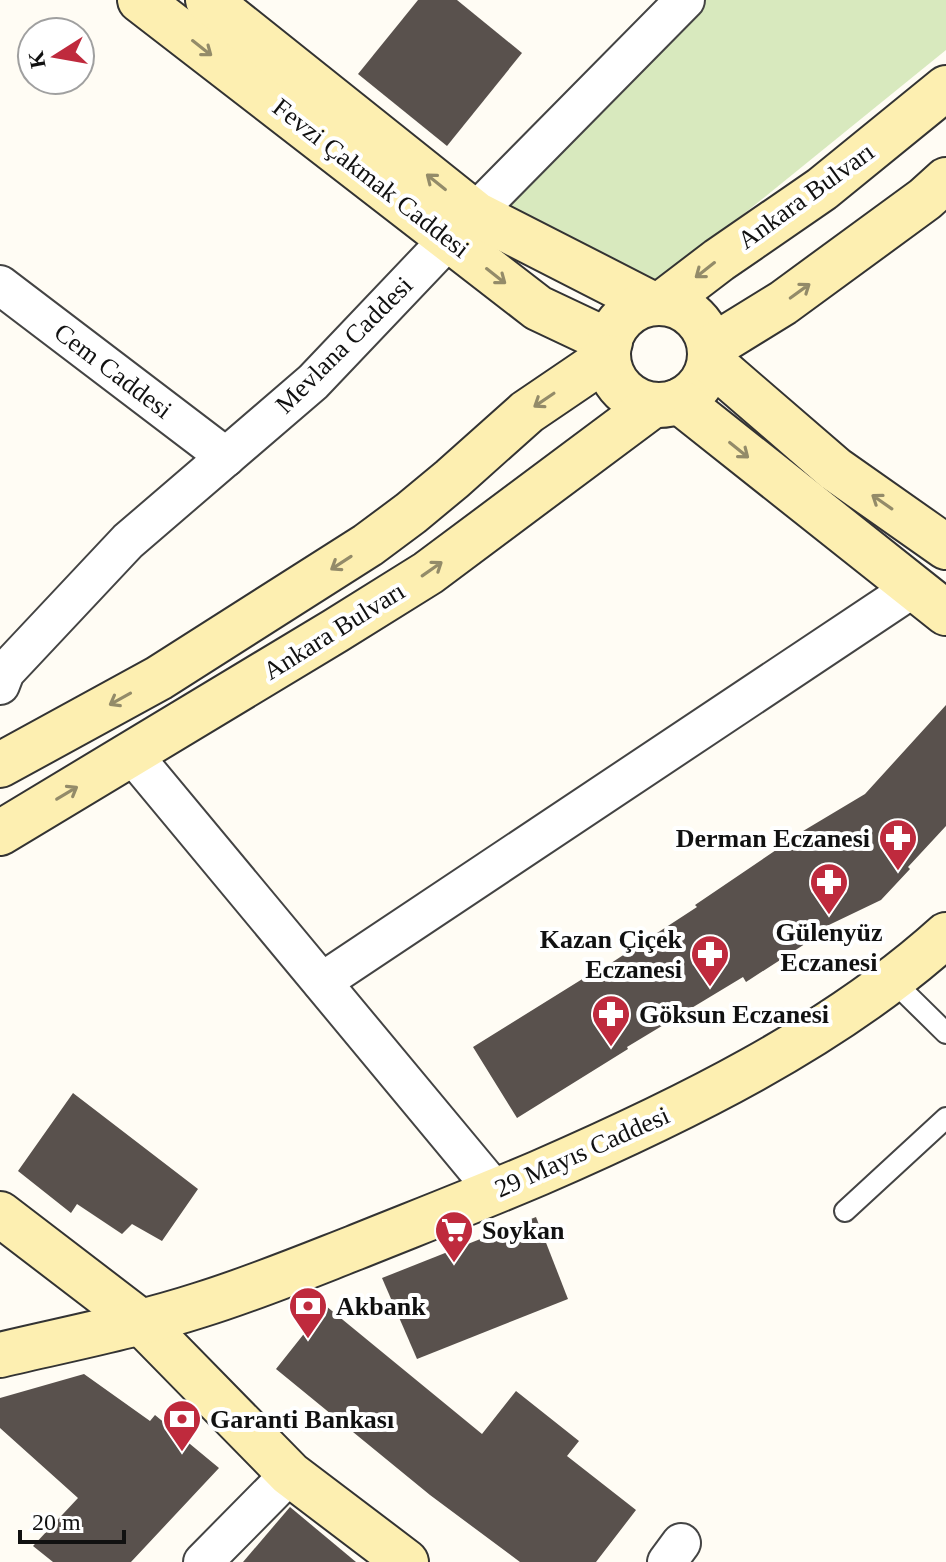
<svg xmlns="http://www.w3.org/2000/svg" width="946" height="1562" viewBox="0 0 946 1562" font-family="Georgia,serif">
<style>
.green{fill:#d8e9be}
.building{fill:#59514d}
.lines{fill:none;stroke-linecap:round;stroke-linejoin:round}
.lane-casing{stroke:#444;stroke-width:24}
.street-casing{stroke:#444;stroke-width:42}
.secondary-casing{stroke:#333;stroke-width:48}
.lane{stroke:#fff;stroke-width:20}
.street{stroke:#fff;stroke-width:38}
.secondary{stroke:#fdefb1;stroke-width:44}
.oneway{stroke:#938b69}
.labels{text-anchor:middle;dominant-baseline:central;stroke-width:8;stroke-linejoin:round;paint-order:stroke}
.street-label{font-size:26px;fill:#111;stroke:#fff}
.poi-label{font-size:26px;font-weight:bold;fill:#111;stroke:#fff;text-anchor:start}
</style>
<rect width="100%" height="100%" fill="#fffcf4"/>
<path class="green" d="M706,0H946V50L655,286L501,210Z"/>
<g class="building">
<path d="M418,0H457L522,53L447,146L358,74Z"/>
<path d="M946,705V826L908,867L910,869L881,900L808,935L811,940L746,982L743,977L627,1047L628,1049L517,1118L473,1047L584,978L585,980L697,907L695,905L779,848L778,846L865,794Z"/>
<path d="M73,1093L198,1189L162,1241L132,1224L122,1234L77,1204L71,1213L18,1171Z"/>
<path d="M536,1217L568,1299L417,1359L382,1278Z"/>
<path d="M326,1306L482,1434L516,1391L579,1441L567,1456L636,1510L596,1562H520L430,1495L276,1369Z"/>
<path d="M84,1374L150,1421L155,1415L219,1468L131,1562H53L33,1546L78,1498L0,1428V1398Z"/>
<path d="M290,1507L356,1562H243Z"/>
</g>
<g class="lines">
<defs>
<g id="lane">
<path d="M892,980L946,1033"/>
<path d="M845,1211L946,1118"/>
</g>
<g id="street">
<path d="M0,285L226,457"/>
<path d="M0,685L5,672L128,541L313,382L449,239L685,0"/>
<path d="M132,754L496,1192"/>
<path d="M322,982L913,588"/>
<path d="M203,1562L290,1474"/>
<path d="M667,1562L681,1543"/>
</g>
<g id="secondary">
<path d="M140,0L538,308L610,342"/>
<path d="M208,0L476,214L650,303"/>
<path d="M664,302L719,260L822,189L946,88"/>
<circle cx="659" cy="354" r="51"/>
<path d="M710,348L783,303L925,199L946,180"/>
<path d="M710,361L835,469L946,547"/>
<path d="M679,401L946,613"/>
<path d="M0,765L159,678L368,545L411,513L452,479L527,412L608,357"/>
<path d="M0,833L335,631L428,573L653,405"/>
<path d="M0,1214L141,1322L290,1474L406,1562"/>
<path d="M0,1355C67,1339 135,1326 200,1305C252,1289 303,1268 354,1248C416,1223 478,1199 539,1173C679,1112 832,1038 946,935"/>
</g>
</defs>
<use href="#lane" class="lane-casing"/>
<use href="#street" class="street-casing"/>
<use href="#secondary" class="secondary-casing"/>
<use href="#lane" class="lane"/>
<use href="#street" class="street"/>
<use href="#secondary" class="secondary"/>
</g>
<defs><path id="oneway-shaft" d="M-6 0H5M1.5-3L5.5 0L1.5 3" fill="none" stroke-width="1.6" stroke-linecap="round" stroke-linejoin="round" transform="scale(2)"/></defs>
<g class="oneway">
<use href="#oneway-shaft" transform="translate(202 48) rotate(38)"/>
<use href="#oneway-shaft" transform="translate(436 182) rotate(-141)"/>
<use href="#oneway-shaft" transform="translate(705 270) rotate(142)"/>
<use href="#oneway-shaft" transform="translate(496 276) rotate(38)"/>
<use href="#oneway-shaft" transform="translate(800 291) rotate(-36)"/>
<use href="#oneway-shaft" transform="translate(544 400) rotate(146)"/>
<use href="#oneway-shaft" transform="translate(739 450) rotate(39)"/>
<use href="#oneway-shaft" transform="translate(882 502) rotate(-145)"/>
<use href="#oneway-shaft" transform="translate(341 563) rotate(147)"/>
<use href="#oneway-shaft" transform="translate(432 569) rotate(-35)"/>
<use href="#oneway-shaft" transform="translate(120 699) rotate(151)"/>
<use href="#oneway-shaft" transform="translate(67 793) rotate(-31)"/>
</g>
<defs>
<symbol id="pharmacy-pin" viewBox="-11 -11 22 30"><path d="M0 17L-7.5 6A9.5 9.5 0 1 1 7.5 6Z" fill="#bf2a3d" stroke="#fff"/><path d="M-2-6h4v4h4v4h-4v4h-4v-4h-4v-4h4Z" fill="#fff"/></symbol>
<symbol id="supermarket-pin" viewBox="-11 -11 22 30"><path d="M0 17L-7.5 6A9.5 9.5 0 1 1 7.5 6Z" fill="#bf2a3d" stroke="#fff"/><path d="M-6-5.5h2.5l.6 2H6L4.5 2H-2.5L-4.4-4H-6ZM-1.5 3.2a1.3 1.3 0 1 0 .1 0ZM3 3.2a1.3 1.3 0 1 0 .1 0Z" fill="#fff"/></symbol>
<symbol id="bank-pin" viewBox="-11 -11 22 30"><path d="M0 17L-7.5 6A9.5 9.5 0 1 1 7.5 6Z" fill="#bf2a3d" stroke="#fff"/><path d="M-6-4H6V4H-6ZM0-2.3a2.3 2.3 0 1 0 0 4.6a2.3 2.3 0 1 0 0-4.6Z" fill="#fff"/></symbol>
</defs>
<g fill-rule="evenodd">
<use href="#pharmacy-pin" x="876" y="816" width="44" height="60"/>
<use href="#pharmacy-pin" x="807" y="860" width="44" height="60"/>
<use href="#pharmacy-pin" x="688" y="932" width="44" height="60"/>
<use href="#pharmacy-pin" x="589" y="992" width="44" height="60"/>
<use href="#supermarket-pin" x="432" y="1208" width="44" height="60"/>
<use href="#bank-pin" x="286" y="1284" width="44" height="60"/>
<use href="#bank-pin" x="160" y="1397" width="44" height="60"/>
</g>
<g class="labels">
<g class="street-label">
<text transform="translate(371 178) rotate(38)">Fevzi Çakmak Caddesi</text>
<text transform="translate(806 196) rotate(-36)">Ankara Bulvarı</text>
<text transform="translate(344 345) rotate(-45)">Mevlana Caddesi</text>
<text transform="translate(113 371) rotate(37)">Cem Caddesi</text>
<text transform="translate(334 631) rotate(-32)">Ankara Bulvarı</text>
<text transform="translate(582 1152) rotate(-24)">29 Mayıs Caddesi</text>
</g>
<g class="poi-label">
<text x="870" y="838" text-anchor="end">Derman Eczanesi</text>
<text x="829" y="932" text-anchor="middle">Gülenyüz<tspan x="829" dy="30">Eczanesi</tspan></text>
<text x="682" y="939" text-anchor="end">Kazan Çiçek<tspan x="682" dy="30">Eczanesi</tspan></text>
<text x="639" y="1014">Göksun Eczanesi</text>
<text x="482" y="1230">Soykan</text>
<text x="336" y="1306">Akbank</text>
<text x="210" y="1419">Garanti Bankası</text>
</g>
</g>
<g transform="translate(56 56) rotate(259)"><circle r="38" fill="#ffffff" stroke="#a0a0a0" stroke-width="2"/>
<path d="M0-6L14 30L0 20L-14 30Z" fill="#bf2a3d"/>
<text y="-12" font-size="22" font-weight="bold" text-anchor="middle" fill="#111111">K</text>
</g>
<path d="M20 1530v12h104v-12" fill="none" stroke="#111111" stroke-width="4"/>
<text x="32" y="1530" font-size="24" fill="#111111" stroke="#ffffff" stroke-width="6" paint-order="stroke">20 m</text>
</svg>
